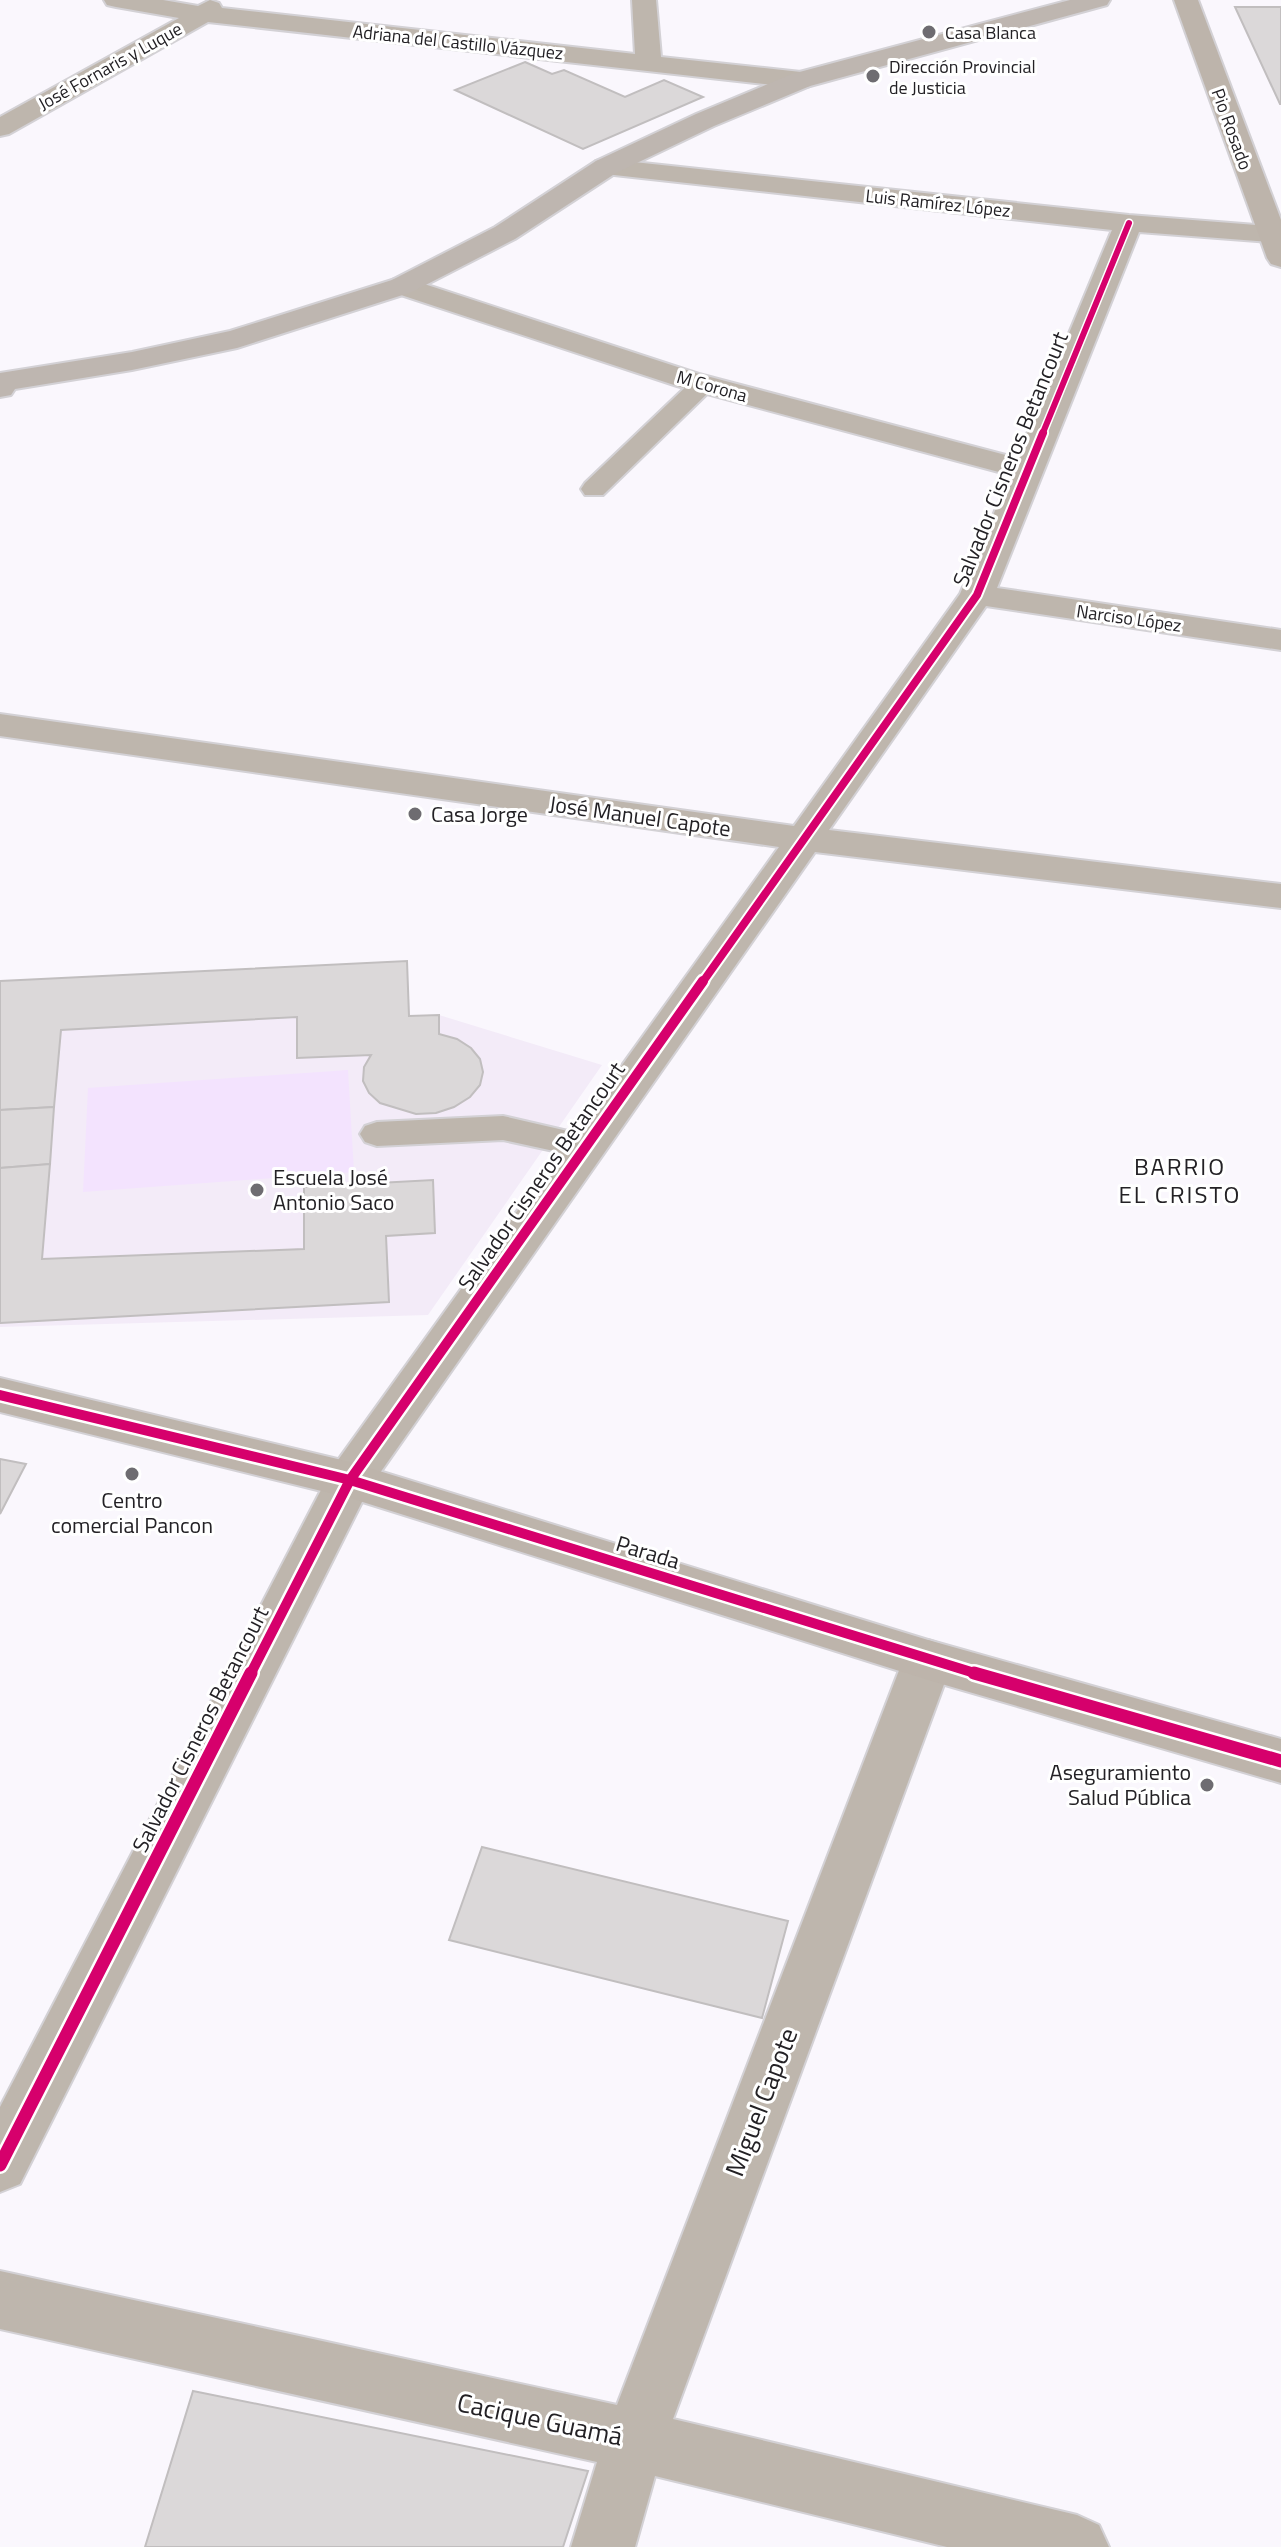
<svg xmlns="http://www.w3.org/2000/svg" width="1281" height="2547" viewBox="0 0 1281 2547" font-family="'Titillium Web',sans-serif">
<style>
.built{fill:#f3ebf8}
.green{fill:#f3e3fe}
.building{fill:#dbd8d9;stroke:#c1bebf;stroke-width:2}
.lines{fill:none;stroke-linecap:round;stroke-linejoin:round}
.lane-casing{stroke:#d3d1d5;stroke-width:4}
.street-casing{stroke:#d3d1d5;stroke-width:4}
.secondary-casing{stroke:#d3d1d5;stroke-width:4}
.primary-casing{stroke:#d3d1d5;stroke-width:4}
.lane{fill:#beb6ad;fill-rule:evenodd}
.street{fill:#beb6ad;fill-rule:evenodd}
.secondary{fill:#bdb4ab;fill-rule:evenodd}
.primary{fill:#beb6b0;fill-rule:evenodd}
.cycleway-far3-casing{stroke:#fff;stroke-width:9}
.cycleway-far2-casing{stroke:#fff;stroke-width:12}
.cycleway-far1-casing{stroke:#fff;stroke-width:15}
.cycleway-casing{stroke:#fff;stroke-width:18}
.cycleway-far3{stroke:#d6006c;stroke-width:6}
.cycleway-far2{stroke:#d6006c;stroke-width:8}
.cycleway-far1{stroke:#d6006c;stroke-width:10}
.cycleway{stroke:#d6006c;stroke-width:13}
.poi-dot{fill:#6e6c71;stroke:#fff;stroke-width:3}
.labels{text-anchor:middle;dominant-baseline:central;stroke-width:6;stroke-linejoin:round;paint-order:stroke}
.far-poi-label{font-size:18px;fill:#232125;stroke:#fff;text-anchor:start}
.far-street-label{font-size:18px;fill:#232125;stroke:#fff}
.street-label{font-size:22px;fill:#232125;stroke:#fff}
.poi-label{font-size:22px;fill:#232125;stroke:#fff;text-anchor:start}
.neighbourhood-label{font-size:24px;letter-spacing:2px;fill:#232125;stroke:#fff}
.near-street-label{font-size:26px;fill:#232125;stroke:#fff}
</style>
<rect width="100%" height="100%" fill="#faf7fd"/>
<path class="built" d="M407,961L410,1016L439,1015L602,1065L428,1315L0,1327V981Z"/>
<path class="green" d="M348,1070L354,1172L83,1192L88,1088Z"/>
<g class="building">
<path d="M1235,7H1281V104H1280Z"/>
<path d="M525,62L552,74L564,70L625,97L664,80L703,97L583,149L455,90Z"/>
<path d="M407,961L409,1016L439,1015V1034L457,1039L471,1048L480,1059L483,1072L480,1085L470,1097L454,1107L436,1113L416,1114L380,1103L369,1093L363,1081L364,1067L371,1055L297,1058V1017L61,1030L54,1107L0,1110V981Z"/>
<path d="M54,1107L50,1164L0,1168V1110Z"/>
<path d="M50,1164L42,1259L304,1249V1187L433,1180L435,1233L386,1236L389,1302L0,1323V1168Z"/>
<path d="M0,1459L26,1464L0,1514Z"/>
<path d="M482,1847L788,1921L762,2018L449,1940Z"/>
<path d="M193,2391L588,2471L563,2547H145Z"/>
</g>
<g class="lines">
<defs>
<g id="lane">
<path d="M703,376L712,379L716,384L712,389L603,495H585L581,489L585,483L694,379Z"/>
<path d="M503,1116L598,1138L603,1146L598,1154L586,1158L503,1140L377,1146L365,1142L360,1134L365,1126L377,1122Z"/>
</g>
<g id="street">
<path d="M104,0H163L198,6L210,0L219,3L222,8L635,54L632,0H656L661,57L801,72L810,74L814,80L810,86L801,88L208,22L9,134L0,136V117L179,18L116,7L107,5Z"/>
<path d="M606,159L1129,215L1280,227L1281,238L1270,242L1139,232L997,588L1281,630V650L986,606L829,830L1281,884V908L815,852L368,1490L20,2184L0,2192V2107L333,1467L779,847L0,736V714L794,826L960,594L1010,475L677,386L392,292L387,286L392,280L402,277L412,280L699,374L1017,458L1112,230L596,173L592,167L596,161Z"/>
<path d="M928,1640L946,1646L953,1660L673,2419L1077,2515L1099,2525L1109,2547H947L655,2476L635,2547H571L597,2462L0,2329V2271L617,2405L903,1660L910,1646Z"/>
</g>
<g id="secondary">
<path d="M1174,0H1198L1281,220V267L1271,264L1267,258Z"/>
<path d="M0,1378L350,1462L928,1640L1281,1739V1783L928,1680L350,1498L0,1412Z"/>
</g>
<path id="primary" d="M1070,0H1110L1107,5L810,86L714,126L616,173L515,239L412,292L237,348L132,370L15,389L11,395L0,397V373L132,352L230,331L392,280L495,227L596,161L696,114L792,74Z"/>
</defs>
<use href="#lane" class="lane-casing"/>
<use href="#street" class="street-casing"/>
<use href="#secondary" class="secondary-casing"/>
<use href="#primary" class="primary-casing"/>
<use href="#lane" class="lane"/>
<use href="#street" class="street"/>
<use href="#secondary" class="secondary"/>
<use href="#primary" class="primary"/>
<defs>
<path id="cycleway-far3" d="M1042,435L1129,223"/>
<path id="cycleway-far2" d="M702,983L977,595L1043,433"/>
<g id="cycleway-far1">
<path d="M0,1395L350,1480L981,1675"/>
<path d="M250,1675L350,1480L703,981"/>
</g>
<g id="cycleway">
<path d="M974,1673L1281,1761"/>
<path d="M0,2165L251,1673"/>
</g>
</defs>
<use href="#cycleway-far3" class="cycleway-far3-casing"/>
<use href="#cycleway-far2" class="cycleway-far2-casing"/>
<use href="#cycleway-far1" class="cycleway-far1-casing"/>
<use href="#cycleway" class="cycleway-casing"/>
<use href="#cycleway-far3" class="cycleway-far3"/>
<use href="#cycleway-far2" class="cycleway-far2"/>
<use href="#cycleway-far1" class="cycleway-far1"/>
<use href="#cycleway" class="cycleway"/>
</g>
<g class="poi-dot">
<circle cx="929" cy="32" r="8"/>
<circle cx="873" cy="76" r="8"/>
<circle cx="415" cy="814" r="8"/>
<circle cx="257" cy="1190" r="8"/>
<circle cx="132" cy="1474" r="8"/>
<circle cx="1207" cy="1785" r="8"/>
</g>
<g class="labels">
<g class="far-poi-label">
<text x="945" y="32">Casa Blanca</text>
<text x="889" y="66">Dirección Provincial<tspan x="889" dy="21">de Justicia</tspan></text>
</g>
<g class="far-street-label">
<text transform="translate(458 42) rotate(6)">Adriana del Castillo Vázquez</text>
<text transform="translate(110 66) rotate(-29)">José Fornaris y Luque</text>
<text transform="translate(1232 129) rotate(70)">Pio Rosado</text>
<text transform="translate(938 203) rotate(6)">Luis Ramírez López</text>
<text transform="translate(712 386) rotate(16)">M Corona</text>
<text transform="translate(1129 618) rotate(8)">Narciso López</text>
</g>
<g class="street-label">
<text transform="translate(1010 459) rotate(-68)">Salvador Cisneros Betancourt</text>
<text transform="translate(640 816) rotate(8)">José Manuel Capote</text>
<text transform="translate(541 1176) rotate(-55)">Salvador Cisneros Betancourt</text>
<text transform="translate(648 1552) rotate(17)">Parada</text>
<text transform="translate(200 1729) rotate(-63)">Salvador Cisneros Betancourt</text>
</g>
<g class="poi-label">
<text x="431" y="814">Casa Jorge</text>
<text x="273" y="1177">Escuela José<tspan x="273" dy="25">Antonio Saco</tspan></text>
<text x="132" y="1500" text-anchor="middle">Centro<tspan x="132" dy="25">comercial Pancon</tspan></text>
<text x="1191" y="1772" text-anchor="end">Aseguramiento<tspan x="1191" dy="25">Salud Pública</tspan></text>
</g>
<g class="neighbourhood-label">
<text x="1180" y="1166">BARRIO<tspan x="1180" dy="28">EL CRISTO</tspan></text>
</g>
<g class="near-street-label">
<text transform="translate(761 2102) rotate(-69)">Miguel Capote</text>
<text transform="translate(540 2419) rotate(12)">Cacique Guamá</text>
</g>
</g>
</svg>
